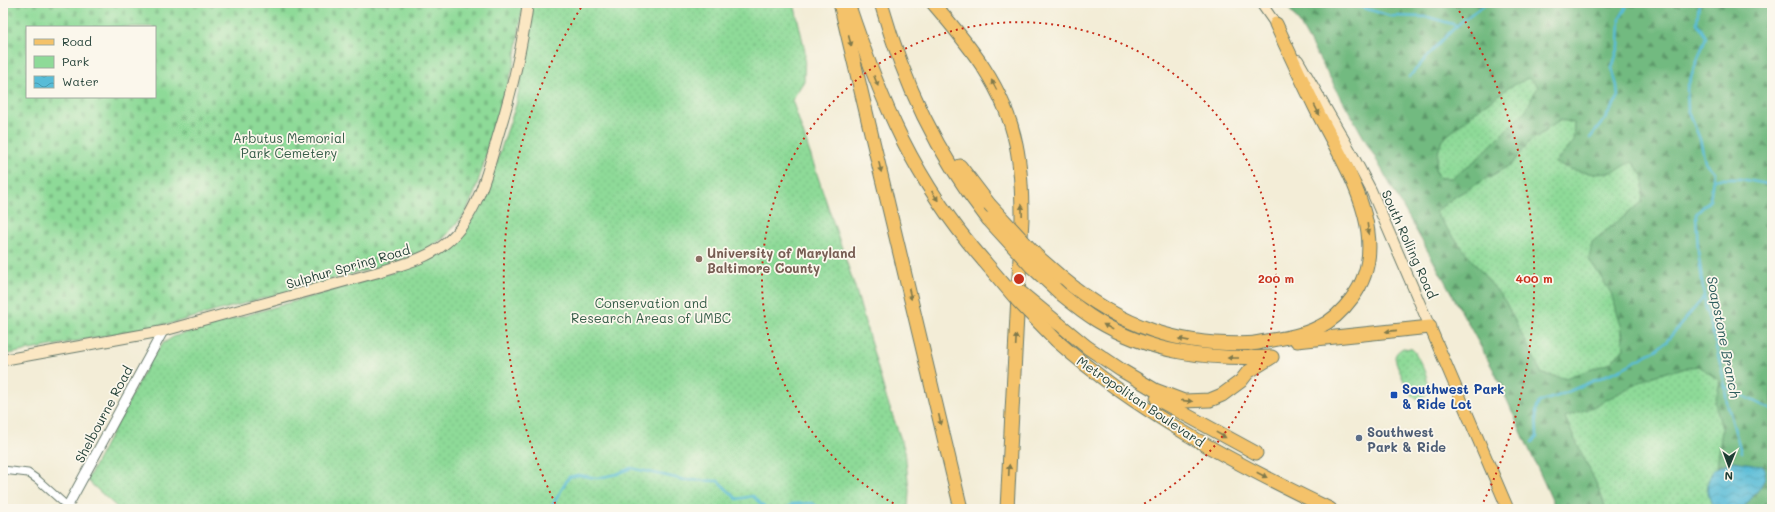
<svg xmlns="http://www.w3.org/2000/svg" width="1775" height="512" viewBox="0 0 1775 512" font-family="Mali,sans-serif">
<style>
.green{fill:url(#green-dots);stroke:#568c66}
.forest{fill:url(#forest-firs);stroke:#487c5a;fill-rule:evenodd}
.cemetery{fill:url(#cemetery-stones);stroke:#568c66;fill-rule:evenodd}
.water{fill:url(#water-waves);stroke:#3c7c86}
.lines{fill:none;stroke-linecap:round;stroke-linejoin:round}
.stream{stroke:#58bcd7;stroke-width:2.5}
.minor-casing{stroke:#697b6d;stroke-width:9}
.tertiary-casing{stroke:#697b6d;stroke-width:11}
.secondary-casing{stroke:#697b6d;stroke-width:12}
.primary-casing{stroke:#697b6d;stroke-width:13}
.motorway-casing{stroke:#697b6d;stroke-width:15}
.minor{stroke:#fff;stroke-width:7}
.tertiary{stroke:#fff;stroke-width:9}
.secondary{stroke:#fbe7c3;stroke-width:10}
.primary{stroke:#f4c26a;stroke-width:11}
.motorway{stroke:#f4c26a;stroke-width:13}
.motorway-bridge-casing{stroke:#697b6d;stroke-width:15;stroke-linecap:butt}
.motorway-bridge{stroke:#f4c26a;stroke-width:13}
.oneway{fill:#7f794c}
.ring{fill:none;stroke:#c8321e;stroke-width:2;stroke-dasharray:2 4}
.education-dot{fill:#8d6e63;stroke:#fbf7ec;stroke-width:1.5}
.transit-dot{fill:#1a4fb4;stroke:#fbf7ec;stroke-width:1.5}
.service-dot{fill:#5c6f8a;stroke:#fbf7ec;stroke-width:1.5}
.labels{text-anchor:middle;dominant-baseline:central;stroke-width:3.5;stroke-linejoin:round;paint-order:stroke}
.park-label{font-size:13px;fill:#355c48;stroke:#fbf7ec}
.street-label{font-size:13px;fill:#1f3d34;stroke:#fbf7ec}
.education-label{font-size:13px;font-weight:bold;fill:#785e54;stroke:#fbf7ec;text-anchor:start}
.transit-label{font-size:13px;font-weight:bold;fill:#164399;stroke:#fbf7ec;text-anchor:start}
.service-label{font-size:13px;font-weight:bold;fill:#4e5e75;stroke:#fbf7ec;text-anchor:start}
.water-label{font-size:14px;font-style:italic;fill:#2d5d5d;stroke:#fbf7ec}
.centre{fill:#c8321e;stroke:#fbf7ec;stroke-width:2}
.ring-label{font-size:12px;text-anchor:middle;font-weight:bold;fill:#c8321e;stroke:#fbf7ec;stroke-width:3.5;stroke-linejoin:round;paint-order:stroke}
</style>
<defs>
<pattern id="green-dots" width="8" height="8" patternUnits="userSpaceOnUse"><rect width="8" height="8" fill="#8eda98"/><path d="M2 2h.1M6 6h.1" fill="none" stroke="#7abc84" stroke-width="1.8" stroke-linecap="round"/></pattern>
<pattern id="forest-firs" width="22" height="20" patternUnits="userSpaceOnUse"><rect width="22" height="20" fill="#72ba80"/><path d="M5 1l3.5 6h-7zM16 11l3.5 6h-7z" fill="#5d986a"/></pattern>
<pattern id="cemetery-stones" width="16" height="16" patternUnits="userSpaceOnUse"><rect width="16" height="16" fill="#8eda98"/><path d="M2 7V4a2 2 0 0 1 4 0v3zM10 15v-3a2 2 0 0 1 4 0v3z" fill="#7abc84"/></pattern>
<pattern id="water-waves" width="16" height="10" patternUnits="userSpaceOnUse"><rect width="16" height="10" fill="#58bcd7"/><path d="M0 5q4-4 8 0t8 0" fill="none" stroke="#489aaf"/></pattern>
</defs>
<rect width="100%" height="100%" fill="#fbf7ec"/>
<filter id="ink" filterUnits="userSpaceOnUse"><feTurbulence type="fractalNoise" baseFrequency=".025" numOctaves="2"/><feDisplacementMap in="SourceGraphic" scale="8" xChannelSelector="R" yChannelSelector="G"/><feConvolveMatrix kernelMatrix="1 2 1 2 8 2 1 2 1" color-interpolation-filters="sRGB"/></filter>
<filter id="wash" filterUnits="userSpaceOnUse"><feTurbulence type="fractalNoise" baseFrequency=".012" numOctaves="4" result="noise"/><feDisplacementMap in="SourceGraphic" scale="16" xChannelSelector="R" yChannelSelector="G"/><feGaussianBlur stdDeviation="0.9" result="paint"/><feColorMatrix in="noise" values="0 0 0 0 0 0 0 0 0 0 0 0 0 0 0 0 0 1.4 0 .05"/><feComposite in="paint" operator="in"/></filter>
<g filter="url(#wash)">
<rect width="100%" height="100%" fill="#f3edd7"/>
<g class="green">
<path d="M532,3H794L805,51L804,81L792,100L855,287L886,397L905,451L909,490L908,509H119L87,480L151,359L162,344L175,336L419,265L441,253L466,230L489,184L516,105L530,33Z"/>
<path d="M1772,3V509H1586L1442,221L1435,212L1446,178H1440L1391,94Z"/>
<path d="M1403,348L1412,349L1415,352C1420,363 1439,392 1420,398C1418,399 1414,398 1412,396C1408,392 1395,362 1395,357C1396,352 1400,350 1403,348Z"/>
</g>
<path class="forest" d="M1285,3H1772V509H1743L1764,481L1736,461H1731L1717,467L1722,429L1715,403L1720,381L1699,366L1670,371L1647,378L1593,407L1565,417C1577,448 1596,477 1606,509H1556L1494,371L1447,285L1298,21ZM1528,78L1538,86L1526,110L1477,159L1452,178H1440L1435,170L1439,149L1442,140L1476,111L1508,88ZM1561,120L1574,123L1573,143L1555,163C1569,170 1595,177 1612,172C1618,171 1625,165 1632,162L1644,177L1642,202L1592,242L1589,259L1611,293L1621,325L1624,349L1610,363L1565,378L1542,374L1505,301L1451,234L1435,212L1456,196L1512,164L1529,142Z"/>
<path class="cemetery" d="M3,3H523L515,61L482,169L474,194L465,214L444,238L429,248L410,257L371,269L169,324L3,355ZM27,27H155V97H27Z"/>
<path class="water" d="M1732,461L1761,465L1765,468C1770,482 1750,498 1743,509H1714C1707,494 1704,485 1714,469Z"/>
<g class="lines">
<g class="stream">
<path d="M1348,3L1390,16L1428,17L1456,25"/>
<path d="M1699,3L1697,23L1706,37L1687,88L1688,110L1700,139L1705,162L1714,172L1710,200L1696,214L1698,250L1706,310L1712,329L1724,380L1727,403L1741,452"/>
<path d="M1409,77C1434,50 1456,20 1489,3"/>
<path d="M1590,138L1605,119L1618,98L1617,86L1612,68L1619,46L1620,18L1626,8L1627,3"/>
<path d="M1713,179H1741L1772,185"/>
<path d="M1725,387L1772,410"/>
<path d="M1532,442L1537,437L1536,410L1539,402L1558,396L1623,368L1656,350L1665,343L1704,297"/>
<path d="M548,509L552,506L569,477L578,475L597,478L617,474L631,468L685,480L718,481L737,499L753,496L766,509"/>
<path d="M787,509L792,504L812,503L821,509"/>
<path d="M1216,509L1219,507"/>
</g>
</g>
</g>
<g filter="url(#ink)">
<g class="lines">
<defs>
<path id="minor" d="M3,470L28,473L38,480L67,506"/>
<path id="tertiary" d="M66,509L163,331"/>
<g id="secondary">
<path d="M1261,3L1279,29"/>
<path d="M1298,60L1350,150L1371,190L1430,327"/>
<path d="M3,360L163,331L382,271C404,264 428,258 446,243C476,218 487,175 497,139C511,94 522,50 528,3"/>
</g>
<path id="primary" d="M1430,327L1508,509"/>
<g id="motorway">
<path d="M840,3L961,509"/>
<path d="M848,3C881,102 914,181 984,261"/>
<path d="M881,3C904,83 936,153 988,219"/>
<path d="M933,3C970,46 1004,87 1016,144C1021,168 1022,193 1022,218L1007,509"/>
<path d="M960,166L989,204"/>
<path d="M1061,277C1121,327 1180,348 1259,343"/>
<path d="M1061,294C1072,303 1083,312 1096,320C1150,353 1208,360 1270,357"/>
<path d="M1059,324L1087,347L1121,370L1155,390L1184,401L1210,400L1222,395L1241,381L1248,372L1272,357"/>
<path d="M1057,341C1137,412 1234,463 1330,509"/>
<path d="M1297,341L1430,327"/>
<path d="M1251,344C1273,339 1298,338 1319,327C1332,321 1344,309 1352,298C1395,242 1346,167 1319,115C1304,85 1290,55 1276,24"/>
<path d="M1157,399L1256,453"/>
</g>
</defs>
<use href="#minor" class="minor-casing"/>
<use href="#tertiary" class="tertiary-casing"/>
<use href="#secondary" class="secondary-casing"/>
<use href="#primary" class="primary-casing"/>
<use href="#motorway" class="motorway-casing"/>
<use href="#minor" class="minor"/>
<use href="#tertiary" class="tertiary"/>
<use href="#secondary" class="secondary"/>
<use href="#primary" class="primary"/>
<use href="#motorway" class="motorway"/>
<defs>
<g id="motorway-bridge">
<path d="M989,204L1037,256L1061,277"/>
<path d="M988,219L1032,267L1061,294"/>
<path d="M984,261L1018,301L1057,341"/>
<path d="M1014,287L1059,324"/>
</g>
</defs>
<use href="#motorway-bridge" class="motorway-bridge-casing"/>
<use href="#motorway-bridge" class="motorway-bridge"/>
</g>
<defs><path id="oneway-solid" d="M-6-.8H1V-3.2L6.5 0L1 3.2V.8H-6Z"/></defs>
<g class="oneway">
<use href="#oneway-solid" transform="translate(850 41) rotate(75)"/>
<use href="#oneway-solid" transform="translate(876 81) rotate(69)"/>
<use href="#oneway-solid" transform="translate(994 85) rotate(-118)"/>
<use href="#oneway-solid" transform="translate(1317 110) rotate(63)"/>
<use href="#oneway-solid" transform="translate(880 167) rotate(77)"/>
<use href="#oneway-solid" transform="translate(935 196) rotate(56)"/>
<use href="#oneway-solid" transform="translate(1022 210) rotate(-92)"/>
<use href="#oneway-solid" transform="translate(1368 229) rotate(83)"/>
<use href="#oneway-solid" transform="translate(910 294) rotate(77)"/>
<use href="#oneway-solid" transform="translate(1108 327) rotate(-151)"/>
<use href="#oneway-solid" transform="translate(1391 331) rotate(174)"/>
<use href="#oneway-solid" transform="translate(1016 340) rotate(-87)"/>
<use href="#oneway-solid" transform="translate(1184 340) rotate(-169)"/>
<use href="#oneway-solid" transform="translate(1233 358) rotate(-180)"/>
<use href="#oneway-solid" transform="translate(1187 401) rotate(6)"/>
<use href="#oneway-solid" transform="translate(940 420) rotate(77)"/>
<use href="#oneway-solid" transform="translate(1221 435) rotate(29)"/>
<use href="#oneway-solid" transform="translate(1009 470) rotate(-87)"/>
<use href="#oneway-solid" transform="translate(1262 475) rotate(27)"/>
</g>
</g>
<g class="ring">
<path d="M904 509A257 257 0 1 1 1134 509"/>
<path d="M558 509A515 515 0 0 1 582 6M1456 6A515 515 0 0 1 1480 509"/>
</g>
<circle class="education-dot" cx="699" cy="259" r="4"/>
<rect class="transit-dot" x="1390" y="391" width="8" height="8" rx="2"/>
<circle class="service-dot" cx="1359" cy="438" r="4"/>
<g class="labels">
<g class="park-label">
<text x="289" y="137">Arbutus Memorial<tspan x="289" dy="15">Park Cemetery</tspan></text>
<text x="651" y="302">Conservation and<tspan x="651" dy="15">Research Areas of UMBC</tspan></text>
</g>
<g class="street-label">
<text transform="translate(1410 244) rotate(66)">South Rolling Road</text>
<text transform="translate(348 266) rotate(-16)">Sulphur Spring Road</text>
<text transform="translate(1141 401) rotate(34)">Metropolitan Boulevard</text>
<text transform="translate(103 414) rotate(-62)">Shelbourne Road</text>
</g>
<g class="education-label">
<text x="707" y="252">University of Maryland<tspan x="707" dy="15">Baltimore County</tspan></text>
</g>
<g class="transit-label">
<text x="1402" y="388">Southwest Park<tspan x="1402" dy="15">&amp; Ride Lot</tspan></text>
</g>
<g class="service-label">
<text x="1367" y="431">Southwest<tspan x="1367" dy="15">Park &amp; Ride</tspan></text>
</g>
<g class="water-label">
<text transform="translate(1724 337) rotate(79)">Soapstone Branch</text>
</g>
</g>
<circle cx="1019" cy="279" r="6" class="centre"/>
<g class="ring-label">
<text x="1276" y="283">200 m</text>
<text x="1534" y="283">400 m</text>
</g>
<rect width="1775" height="512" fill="none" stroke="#fbf7ec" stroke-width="16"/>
<rect x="26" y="26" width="130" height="72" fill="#fbf7ec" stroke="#a3ada2"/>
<rect x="34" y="39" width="20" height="6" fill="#f4c26a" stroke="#a3ada2"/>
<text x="62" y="46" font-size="12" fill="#1f3d34">Road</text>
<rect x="34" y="56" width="20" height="12" fill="#8eda98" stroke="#a3ada2"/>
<text x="62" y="66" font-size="12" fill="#1f3d34">Park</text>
<rect x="34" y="76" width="20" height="12" fill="url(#water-waves)" stroke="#a3ada2"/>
<text x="62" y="86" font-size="12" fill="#1f3d34">Water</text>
<g transform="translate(1729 466) rotate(181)" stroke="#fbf7ec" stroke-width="3" paint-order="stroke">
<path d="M0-3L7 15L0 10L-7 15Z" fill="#1f3d34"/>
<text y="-6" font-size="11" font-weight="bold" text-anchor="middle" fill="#1f3d34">N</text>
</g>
</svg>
